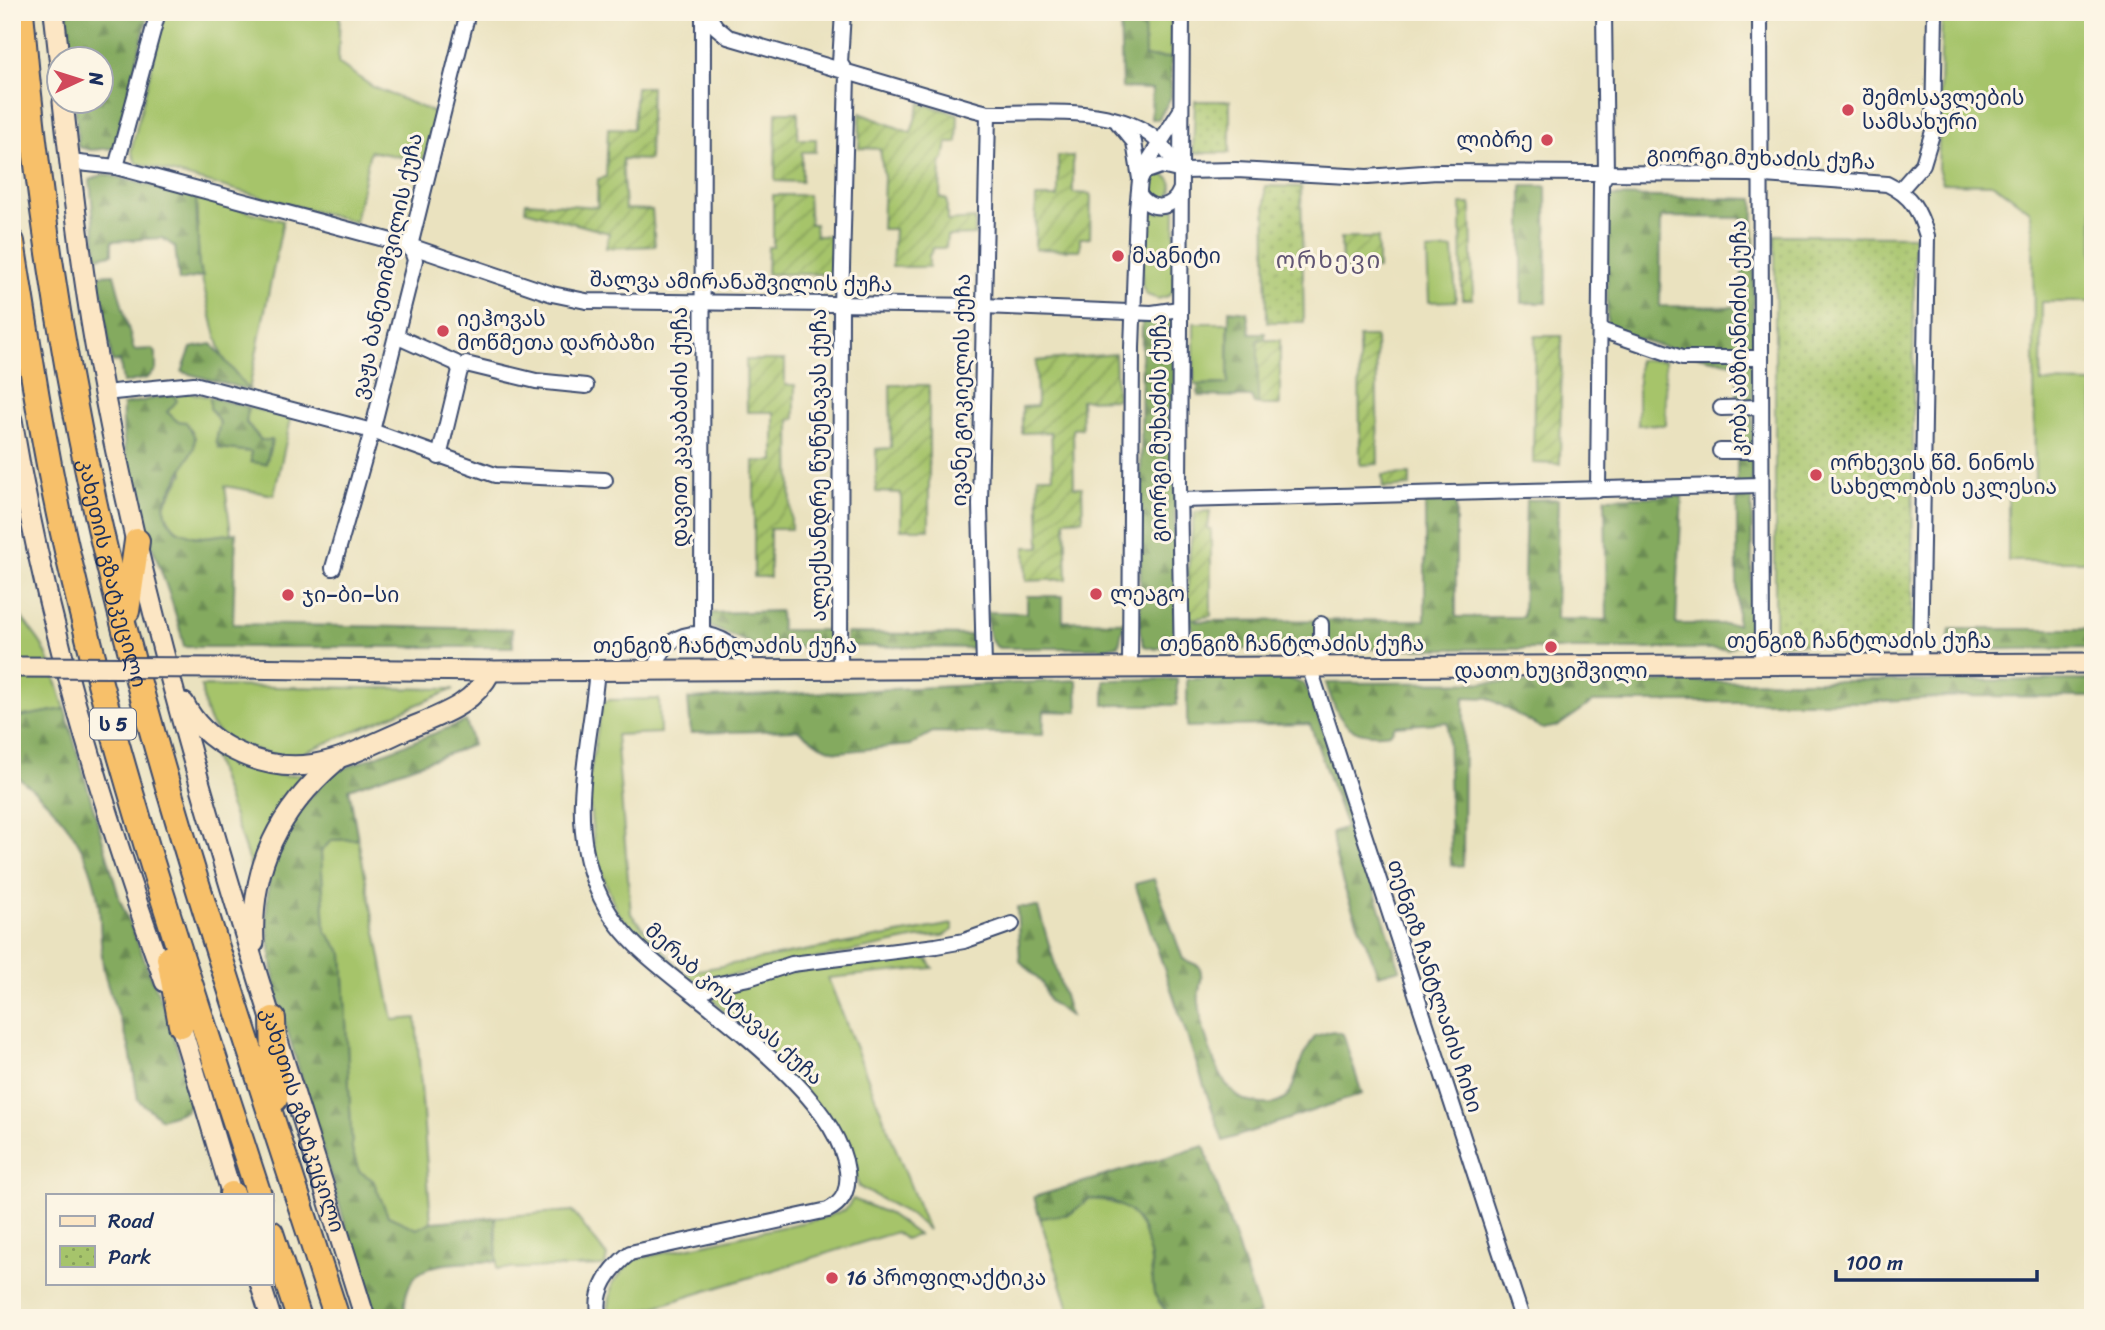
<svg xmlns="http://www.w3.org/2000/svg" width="2105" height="1330" viewBox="0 0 2105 1330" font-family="Sriracha,'Noto Sans Georgian',sans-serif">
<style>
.grass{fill:#a6c46b;stroke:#607a64;stroke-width:2}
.forest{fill:url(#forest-firs);stroke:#506c5e;stroke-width:2;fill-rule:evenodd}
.park{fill:url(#park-dots);stroke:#607a64;stroke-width:2}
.garden{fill:url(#garden-furrows);stroke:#607a64;stroke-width:2}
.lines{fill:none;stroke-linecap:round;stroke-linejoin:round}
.street-casing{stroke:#3a4a6d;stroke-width:18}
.secondary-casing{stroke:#3a4a6d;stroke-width:23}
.highway-casing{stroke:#3a4a6d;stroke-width:28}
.street{stroke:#fff;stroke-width:14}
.secondary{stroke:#fce6c4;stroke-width:19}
.highway{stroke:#f7c06b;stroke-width:24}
.secondary-bridge-casing{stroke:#3a4a6d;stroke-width:23;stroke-linecap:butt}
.secondary-bridge{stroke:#fce6c4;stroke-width:19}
.poi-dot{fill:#d1495b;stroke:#fcf5e5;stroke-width:2.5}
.labels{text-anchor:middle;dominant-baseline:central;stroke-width:6;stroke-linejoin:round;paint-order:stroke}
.shield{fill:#fcf5e5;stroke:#5e6a86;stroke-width:2}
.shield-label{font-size:19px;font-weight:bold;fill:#1b2f5e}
.poi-label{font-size:21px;fill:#1b2f5e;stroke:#fcf5e5;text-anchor:start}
.street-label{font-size:21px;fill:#1b2f5e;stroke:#fcf5e5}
.quarter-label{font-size:24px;letter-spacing:2px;fill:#615674;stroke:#fcf5e5}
</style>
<defs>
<pattern id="forest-firs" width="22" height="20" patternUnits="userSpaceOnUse" patternTransform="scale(1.75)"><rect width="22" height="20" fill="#84aa5f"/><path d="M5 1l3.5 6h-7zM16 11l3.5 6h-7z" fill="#6b8b52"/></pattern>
<pattern id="park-dots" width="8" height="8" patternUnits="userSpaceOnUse" patternTransform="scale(1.75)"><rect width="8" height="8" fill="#a6c46b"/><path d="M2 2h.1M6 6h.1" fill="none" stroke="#86a05b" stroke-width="1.8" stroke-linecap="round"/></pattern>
<pattern id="garden-furrows" width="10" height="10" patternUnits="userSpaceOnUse" patternTransform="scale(1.75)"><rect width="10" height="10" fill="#a6c46b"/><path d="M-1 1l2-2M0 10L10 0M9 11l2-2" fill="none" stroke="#86a05b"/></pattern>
</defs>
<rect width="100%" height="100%" fill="#fcf5e5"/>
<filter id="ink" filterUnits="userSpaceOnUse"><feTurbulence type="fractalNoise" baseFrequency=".0143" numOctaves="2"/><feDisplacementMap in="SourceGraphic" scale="14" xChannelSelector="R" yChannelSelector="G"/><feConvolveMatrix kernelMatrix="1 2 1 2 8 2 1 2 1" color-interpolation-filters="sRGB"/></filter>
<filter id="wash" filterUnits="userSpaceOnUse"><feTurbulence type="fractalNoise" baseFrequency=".00686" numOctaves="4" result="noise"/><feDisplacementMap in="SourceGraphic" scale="28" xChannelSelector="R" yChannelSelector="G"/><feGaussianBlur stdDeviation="1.57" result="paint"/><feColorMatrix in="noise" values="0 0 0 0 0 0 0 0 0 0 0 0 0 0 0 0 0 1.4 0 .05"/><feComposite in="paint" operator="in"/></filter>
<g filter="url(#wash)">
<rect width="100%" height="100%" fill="#eae2bf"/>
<g class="grass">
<path d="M165,12H340L338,63L373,87L438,114L423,161L370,151L355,222L136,163L131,151Z"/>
<path d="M1144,12H1171V58L1144,57Z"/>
<path d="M1942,12H2093V302H2042L2041,382L2093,383V561H2008V485L2035,486L2033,228L2030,211L1994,184L1943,183L1938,168Z"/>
<circle cx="1159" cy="187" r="13"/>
<path d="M196,197L283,221L249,390L224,362L214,329L199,266Z"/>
<path d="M1175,208L1174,290L1168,296L1158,299L1147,295L1142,286L1143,209L1159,213Z"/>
<path d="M1453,249L1456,301L1429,302L1427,251Z"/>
<path d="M1194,323H1228V384L1194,385Z"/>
<path d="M1638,360H1665L1666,425H1638Z"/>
<path d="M187,392L210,397V408L220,423L216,441L219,448L251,452L252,462L266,464L272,441L261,440L246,422L248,407L291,419L274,495L225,486L231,534C201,538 170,543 164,505L183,474L177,421L167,412L176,401L174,394Z"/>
<path d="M12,598C18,618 31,627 42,645C52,664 58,688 65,709L12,718V685L19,686L12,648Z"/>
<path d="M201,686L454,689L291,758C268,755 225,745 211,724C205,714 203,697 201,686Z"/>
<path d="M659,699L660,733L616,735L631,914L683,973L953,924V930L943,936L917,938L741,974L696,980L673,971L617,912L595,855L588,786L602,703L609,700Z"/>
<path d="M211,750L264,773L285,776L312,773C274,807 266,831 255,879Z"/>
<path d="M358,839L393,1020L416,1018L431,1222L417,1230L388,1216L373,1181L359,1172L352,1150L343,954L325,930L321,851L332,840Z"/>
<path d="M917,953L929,961L933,968L828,978L928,1230L911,1215L859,1187L846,1145L713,1000C723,977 886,957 917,953Z"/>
<path d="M853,1199L889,1214L918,1235L905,1239L896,1232L619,1318H607L612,1284L632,1260L823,1218L845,1210Z"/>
<path d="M1088,1199C1131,1201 1146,1220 1151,1262C1152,1272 1151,1286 1155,1295C1158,1303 1166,1311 1171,1318H1072L1040,1218L1070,1214Z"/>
<path d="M572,1211L607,1256L605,1266L497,1269L495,1217Z"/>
</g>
<g class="forest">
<path d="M67,12H149L114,148L91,150L78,147L75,102H102V60L71,59Z"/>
<path d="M1120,12H1144L1145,57L1171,58V97L1159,119H1151L1152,89L1122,88Z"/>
<path d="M104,174L196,197L199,266L203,276L179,281L175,247L162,238L112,241V254L97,257L90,180Z"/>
<path d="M1522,186H1546L1547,303H1522Z"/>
<path d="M1607,196L1754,199L1751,638L1728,649H1219C1199,646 1193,632 1187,615L1198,621L1425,620V503L1456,502V617H1523L1526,500L1558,499L1556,619L1607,620L1605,498L1682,496L1676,624H1737V364L1683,353L1607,329ZM1661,217L1743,218L1742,307L1660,306Z"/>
<path d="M114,274L134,350L152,349L156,353V370L147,378L123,383L120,361L112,362L99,275Z"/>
<path d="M1229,310L1247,312L1250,333H1265L1264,405L1254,404L1252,397L1198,396V385L1228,384Z"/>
<path d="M1175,318V633L1169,645L1156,649L1144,646L1140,631L1142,319Z"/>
<path d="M212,344L249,390L182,372L191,348Z"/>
<path d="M174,394L177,401L167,412L177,421L186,422L195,437L194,448L164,504L167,519L176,530L198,538L236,533L233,624L512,629L513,647H184C167,565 118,490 123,405Z"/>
<path d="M210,397L248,407L246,423L261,440H272L266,464L251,462V452L219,448L216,441L220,423L210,408Z"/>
<path d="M1027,596H1063V621L1124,622L1119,645L1104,648H999C986,641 988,626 987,612L1027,613Z"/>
<path d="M780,611L781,630H835L831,648L755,645L710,627V613Z"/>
<path d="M1950,629H2093V648L1947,650Z"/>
<path d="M846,633L973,635V648L846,646Z"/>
<path d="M1283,677L1304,684L1314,703L1400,969L1378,975C1362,926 1336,883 1332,832L1346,827L1310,724L1187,727V679Z"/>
<path d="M1177,679V705H1104V680Z"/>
<path d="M1077,680L1078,712L1044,711L1043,735L933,732L910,745L838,752L820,745L798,730L691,733L688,699Z"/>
<path d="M2093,680V697L1964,696L1868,702H1593L1558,726L1543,729L1488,698L1464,697L1463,866L1451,865L1448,722L1395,726L1391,733C1347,740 1338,721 1326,683Z"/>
<path d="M65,709L120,900L164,1007L188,1081L190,1102L186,1111L161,1119L138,1100C135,1082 133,1064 129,1047C123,1021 109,998 104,971C100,950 101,928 99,907C92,847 59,807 12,773V718Z"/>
<path d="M466,721L473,745L349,789L358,839L332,840L321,851L325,930L343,954L352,1150L359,1171L373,1180L388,1216L417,1229L431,1222L495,1217L497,1261C451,1265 400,1254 405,1318H373L276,993L266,918L269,879L289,821L332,773Z"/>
<path d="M1154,879L1183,959L1199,966C1205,979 1197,988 1199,1002C1202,1030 1218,1095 1250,1102C1292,1112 1291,1089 1302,1059C1305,1051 1311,1043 1315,1036L1333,1031L1343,1034L1362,1094L1223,1141L1135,884Z"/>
<path d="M1017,907H1038L1070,1016L1049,1001L1042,983L1020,961Z"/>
<path d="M1204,1146L1260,1314L1245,1318H1171L1154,1294L1151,1258L1143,1229L1131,1212L1111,1200L1089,1199L1070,1214L1040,1218L1034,1197Z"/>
</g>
<g class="park">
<path d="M1195,101H1230V153H1193Z"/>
<path d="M1265,186L1301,187L1304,322H1267Z"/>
<path d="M1775,235L1914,236L1912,644H1778L1775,637Z"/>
</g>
<g class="garden">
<path d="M636,87H651L649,160L622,159L625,209L652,210L655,246L606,248L609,233L525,210L526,202L597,207L598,179L606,177L608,128L633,129Z"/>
<path d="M920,103L958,114L957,143H947L944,159L941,161L940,197L947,200V221L975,219V235L947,236L946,248H933L929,256V267H892L894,229H882L884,178L880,149L859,148L860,113L911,133Z"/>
<path d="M776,112H798V139H816V152H802V182L775,181Z"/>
<path d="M1058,156H1073V193L1091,194L1090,238H1080V250L1035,249L1036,197H1058Z"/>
<path d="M773,195H808L810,224H815L816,236H833L832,274H767L768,247H773Z"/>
<path d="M1461,204H1470L1471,209L1473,299H1462Z"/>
<path d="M1341,238H1378V269H1342Z"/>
<path d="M1535,336H1562L1560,464L1533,463Z"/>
<path d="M1359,337H1376L1378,464L1360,465Z"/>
<rect x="1258" y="340" width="22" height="65"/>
<path d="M1115,354L1117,399L1081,400L1082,428L1073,429L1074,487H1082L1083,519L1065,520L1067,579L1026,581L1025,547H1040L1038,476H1053L1051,432L1022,433V407L1037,406L1036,361Z"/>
<path d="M746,360H785V385H795V419L790,420L791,529H770V577H754V461H774V412H747Z"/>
<path d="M890,385H929V529H901V493L876,492V449L891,448Z"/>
<path d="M1410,474V486L1383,488L1382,475Z"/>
<path d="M1210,511L1208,529H1211V616L1190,619C1185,584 1189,547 1195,512Z"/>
</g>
</g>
<g filter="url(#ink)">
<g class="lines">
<defs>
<g id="street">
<path d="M706,12L716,27L728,37L976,110L988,113C1036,113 1109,106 1149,134C1162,143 1172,159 1182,171"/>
<path d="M1182,12L1179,484L1182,667"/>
<path d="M1760,12L1762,665"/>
<path d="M1118,123L1134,142L1140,179"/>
<path d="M70,162L116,167L410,246L552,294L586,301L983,306L1152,313L1179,309"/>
<path d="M116,167L158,12"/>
<path d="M1144,172L1161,166L1182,171L1236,170L1367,177L1437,172L1750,174L1887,184C1912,196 1919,210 1927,236L1920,663"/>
<path d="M1900,190L1923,164L1933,131L1935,12"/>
<path d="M1139,194C1150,212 1172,210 1180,191"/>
<path d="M1601,330L1682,358H1760"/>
<path d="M396,336L456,363L460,370L439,457"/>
<path d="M460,370L466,364L536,381L586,386"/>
<path d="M104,393L194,384L372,431L495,475L605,480"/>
<path d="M1721,408L1760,407"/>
<path d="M1720,451H1760"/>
<path d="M1598,490L1601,183L1606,174L1604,12"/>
<path d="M1180,500L1761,485"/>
<path d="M333,568L372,431L415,260L410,246L468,12"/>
<path d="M1321,624V666"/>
<path d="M702,632L703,12"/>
<path d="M1309,666L1522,1318"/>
<path d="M1130,667L1132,348L1137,209L1140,180L1149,160L1181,110"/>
<path d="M840,668L841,306L847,74L840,63L843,12"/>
<path d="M984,668L980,505L988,113"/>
<path d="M597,669C591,746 566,814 597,889C607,913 625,936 644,953C701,1005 837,1091 847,1171C849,1189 844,1202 828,1210L630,1253C610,1269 593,1291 600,1318"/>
<path d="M656,669C666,618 732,627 749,668"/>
<path d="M697,996L714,985L749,978L792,964L936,946L964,941L1012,924"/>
</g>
<g id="secondary">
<path d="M54,12L60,66"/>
<path id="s1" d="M63,102C72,183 81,265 95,345C154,677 266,997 365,1318"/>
<path d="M12,420C44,613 99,798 165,982"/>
<path d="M232,668L491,671L2093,663"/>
<path d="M184,703C195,725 211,739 233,750C299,784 344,757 405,730C440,715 473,706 491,671"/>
<path d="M254,943C250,866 279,810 336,761"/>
<path d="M177,1013L232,1195"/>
<path d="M260,1283L271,1318"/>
</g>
<g id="highway">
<path id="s2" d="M21,12C35,176 59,340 94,501C155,778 250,1048 337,1318"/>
<path d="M12,242C27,336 41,431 61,524C111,752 187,974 259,1195"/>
<path d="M127,611L137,541"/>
<path d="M169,958L181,1025"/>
<path d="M273,1019L275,1099"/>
<path d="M232,1194L233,1195"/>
<path d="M271,1233L299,1318"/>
</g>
</defs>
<use href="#street" class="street-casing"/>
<use href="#secondary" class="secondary-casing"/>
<use href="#highway" class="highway-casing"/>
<use href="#street" class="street"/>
<use href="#secondary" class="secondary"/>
<use href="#highway" class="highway"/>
<defs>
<path id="secondary-bridge" d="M12,667L232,668"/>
</defs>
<use href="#secondary-bridge" class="secondary-bridge-casing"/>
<use href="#secondary-bridge" class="secondary-bridge"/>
</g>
</g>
<g class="poi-dot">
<circle cx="1848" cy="110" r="7"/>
<circle cx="1547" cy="140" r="7"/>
<circle cx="1118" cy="256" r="7"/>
<circle cx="443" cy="331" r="7"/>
<circle cx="1816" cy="475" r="7"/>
<circle cx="1096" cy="594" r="7"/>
<circle cx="288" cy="595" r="7"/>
<circle cx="1551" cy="647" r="7"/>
<circle cx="832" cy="1278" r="7"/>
</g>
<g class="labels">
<rect class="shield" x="90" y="708.5" width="46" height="31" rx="5"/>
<g class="shield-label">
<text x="113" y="724">ს 5</text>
</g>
<g class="poi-label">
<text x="1862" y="98">შემოსავლების<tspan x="1862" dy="24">სამსახური</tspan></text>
<text x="1533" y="140" text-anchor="end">ლიბრე</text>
<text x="1132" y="256">მაგნიტი</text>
<text x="457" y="319">იეჰოვას<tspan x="457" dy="24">მოწმეთა დარბაზი</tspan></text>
<text x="1830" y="463">ორხევის წმ. ნინოს<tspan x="1830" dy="24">სახელობის ეკლესია</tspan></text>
<text x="1110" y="594">ლეაგო</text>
<text x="302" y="595">ჯი–ბი–სი</text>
<text x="1551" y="671" text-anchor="middle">დათო ხუციშვილი</text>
<text x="846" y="1278">16 პროფილაქტიკა</text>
</g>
<g class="street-label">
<text transform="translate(1761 158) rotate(2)">გიორგი მუხაძის ქუჩა</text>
<text transform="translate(387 266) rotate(-78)">ვაჟა ბანეთიშვილის ქუჩა</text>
<text transform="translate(741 282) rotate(1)">შალვა ამირანაშვილის ქუჩა</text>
<text transform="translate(1739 338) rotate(-90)">კობა აბზიანიძის ქუჩა</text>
<text transform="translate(961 390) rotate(-89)">ივანე გოკიელის ქუჩა</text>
<text transform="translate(680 427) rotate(-90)">დავით კაკაბაძის ქუჩა</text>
<text transform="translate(1159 428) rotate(-90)">გიორგი მუხაძის ქუჩა</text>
<text transform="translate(819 465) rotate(-90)">ალექსანდრე წუწუნავას ქუჩა</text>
<text stroke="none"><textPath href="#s2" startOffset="569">კახეთის გზატკეცილი</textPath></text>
<text x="1859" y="641">თენგიზ ჩანტლაძის ქუჩა</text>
<text x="1292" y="644">თენგიზ ჩანტლაძის ქუჩა</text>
<text x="725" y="646">თენგიზ ჩანტლაძის ქუჩა</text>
<text transform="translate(1435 986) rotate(72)">თენგიზ ჩანტლაძის ჩიხი</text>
<text transform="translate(734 1004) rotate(42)">მერაბ კოსტავას ქუჩა</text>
<text stroke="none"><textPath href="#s1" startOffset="1048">კახეთის გზატკეცილი</textPath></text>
</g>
<g class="quarter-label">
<text x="1329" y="260">ორხევი</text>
</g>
</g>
<rect width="2105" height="1330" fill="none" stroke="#fcf5e5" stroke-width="42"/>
<rect x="46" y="1194" width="228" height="91" fill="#fcf5e5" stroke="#a2a6af" stroke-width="2"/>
<rect x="60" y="1216" width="35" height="10" fill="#fce6c4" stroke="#a2a6af" stroke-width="2"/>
<text x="108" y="1228" font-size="21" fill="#1b2f5e">Road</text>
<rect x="60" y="1246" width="35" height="21" fill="url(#park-dots)" stroke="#a2a6af" stroke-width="2"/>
<text x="108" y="1264" font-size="21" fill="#1b2f5e">Park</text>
<g transform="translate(80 80) rotate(86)"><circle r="33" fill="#fcf5e5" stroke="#a2a6af" stroke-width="2"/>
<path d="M0-5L12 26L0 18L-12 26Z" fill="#d1495b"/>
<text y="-10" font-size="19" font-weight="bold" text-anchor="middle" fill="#1b2f5e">N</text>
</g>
<path d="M1836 1270v10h201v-10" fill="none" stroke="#1b2f5e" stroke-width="3.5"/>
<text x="1846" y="1270" font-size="21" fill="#1b2f5e" stroke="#fcf5e5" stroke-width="5" paint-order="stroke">100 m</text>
</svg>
